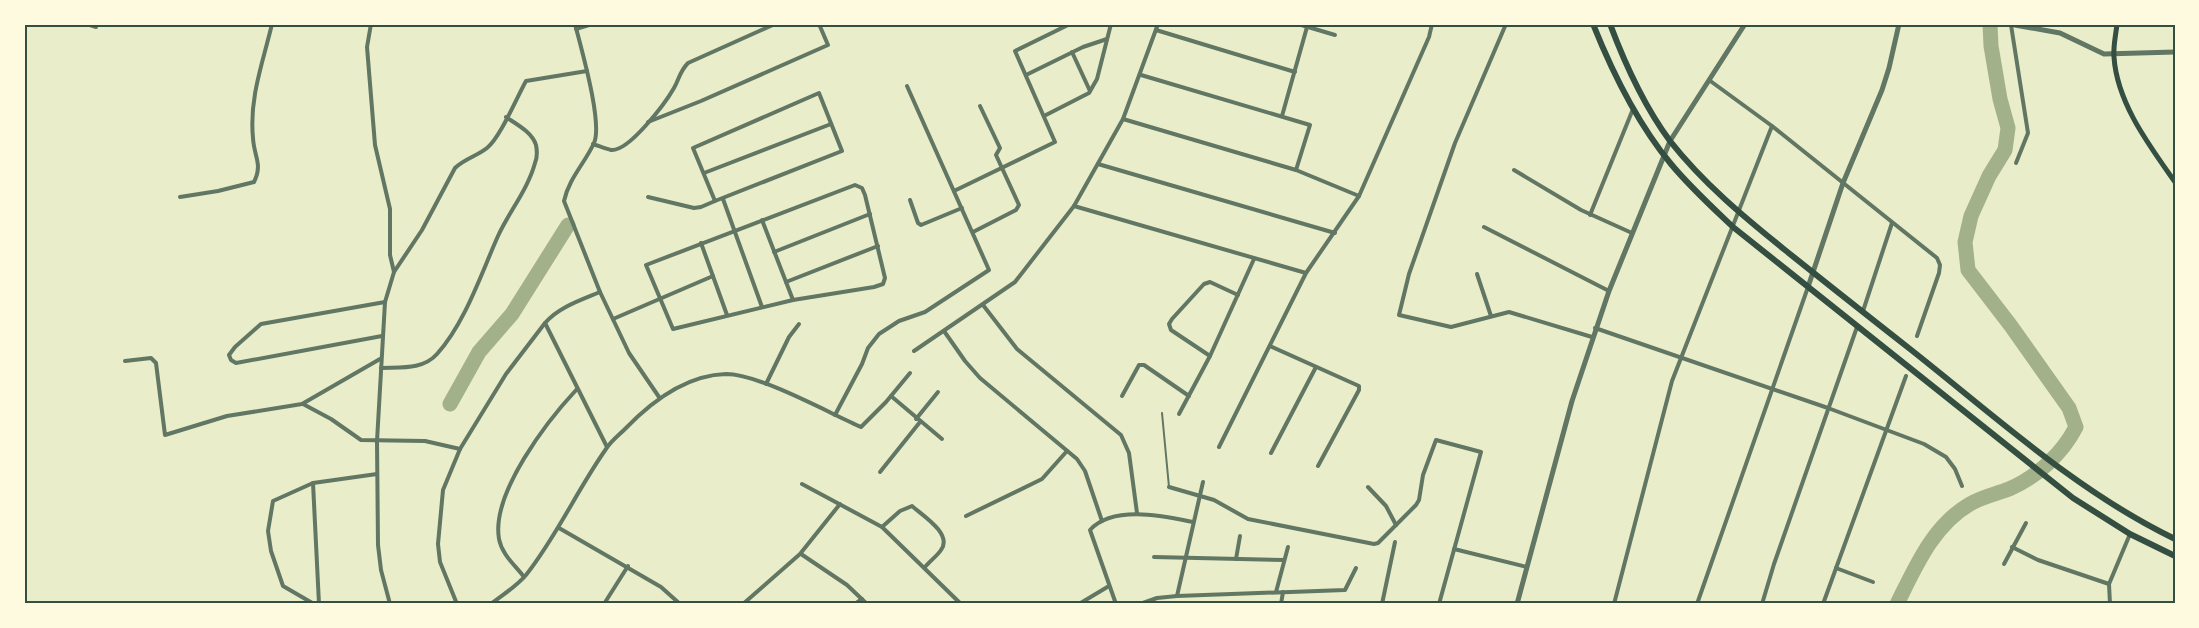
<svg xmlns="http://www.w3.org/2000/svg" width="2199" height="628" viewBox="0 0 2199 628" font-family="Montserrat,sans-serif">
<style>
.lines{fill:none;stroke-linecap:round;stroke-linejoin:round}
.river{stroke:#a3b18a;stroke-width:15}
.service{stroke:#617663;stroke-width:2}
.minor{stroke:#617663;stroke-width:4}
.tertiary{stroke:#617663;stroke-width:5}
.secondary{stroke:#344e41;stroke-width:5}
.primary{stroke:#344e41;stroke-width:6}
.neatline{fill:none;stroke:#344e41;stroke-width:2}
</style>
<rect width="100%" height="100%" fill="#e9edc9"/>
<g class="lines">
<g class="river">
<path d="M450,404L479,352L512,314L568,225"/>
<path d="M1897,604C1915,568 1933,525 1970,504C1981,497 1996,494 2009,489C2037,477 2062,454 2076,427L2069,408L2011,326L1968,270L1965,242L1971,216L1989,176L2005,150L2008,128L2000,99L1991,46L1990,24"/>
</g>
<path class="service" d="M1162,413L1169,487"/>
<g class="minor">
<path d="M87,24L96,27"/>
<path d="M371,24L367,47L375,145L390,209V255L394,272"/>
<path d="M575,24C581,48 603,123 594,143C585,163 569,178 564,201L600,292L629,353L659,397"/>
<path d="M1298,24L1335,35"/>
<path d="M1506,24L1455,143L1409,274L1399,315L1451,327L1509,312L1592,337"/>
<path d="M2011,25L2028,133L2016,163"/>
<path d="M576,29L592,24"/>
<path d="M1156,30L1295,72"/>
<path d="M1072,52L1090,91"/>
<path d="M1026,75L1083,47L1107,39"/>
<path d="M1141,75L1310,125L1296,170"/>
<path d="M1709,80L1772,126L1937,258L1940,265L1939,273L1917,336"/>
<path d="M819,93L842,151L715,201L693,148Z"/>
<path d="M1044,116L1089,93L1097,79L1111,24"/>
<path d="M1282,116L1307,27"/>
<path d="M1123,119L1296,170L1359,196"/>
<path d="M648,122L701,101L828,45L819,24"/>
<path d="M593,144C599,146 606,149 611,150C629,152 666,102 674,88C679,79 680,71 688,63L775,24"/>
<path d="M1098,164L1335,233"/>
<path d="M1514,170L1581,210L1632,233"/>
<path d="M704,173L831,124"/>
<path d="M855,185L862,188L865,195L885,278L883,284L874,287L793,300L673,329L646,265Z"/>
<path d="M954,191L1055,142L1015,51L1070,24"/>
<path d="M180,197L218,191L254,182C263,164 254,157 253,138C249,98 263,62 272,24"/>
<path d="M648,197L694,208L701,207L715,201"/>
<path d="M723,199L762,307"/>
<path d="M910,200L918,223L921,225L962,208"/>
<path d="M1074,206L1306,273"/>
<path d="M1590,215L1633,109"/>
<path d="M762,220L793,300"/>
<path d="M1484,227L1609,291"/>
<path d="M973,232L1016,210L1019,205L996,155L1000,148L980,106"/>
<path d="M701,243L727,315"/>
<path d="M774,252L870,214"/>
<path d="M1477,274L1491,316"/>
<path d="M786,282L878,246"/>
<path d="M983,305L1017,349L1121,435L1129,453L1137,513"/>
<path d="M1863,311L1892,223"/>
<path d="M613,319L713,276"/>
<path d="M545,323L607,447"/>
<path d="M1595,328L1828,408L1924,444L1946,457L1955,469L1962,486"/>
<path d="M944,331L965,361L980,378L1077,459L1085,471L1102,521"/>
<path d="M382,336L236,363L231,360L229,355L235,347L261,324L385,302"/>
<path d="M1270,346L1359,386V390L1318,466"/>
<path d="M914,351L1015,282L1074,206L1123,119L1158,24"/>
<path d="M1210,356L1171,330L1169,324L1172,319L1204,284L1210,282L1238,295"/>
<path d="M125,361L151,358L156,363L165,435L227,416L302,404L380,359"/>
<path d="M381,368C400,367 423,370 437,354C465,323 481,274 498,236C509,212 528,189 535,163C537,158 537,150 536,145C532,132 516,124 506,117"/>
<path d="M766,384L789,337L799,324"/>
<path d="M891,396L942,439"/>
<path d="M1122,396L1139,365H1144L1189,396"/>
<path d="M303,404L331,419L361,440L425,441L460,449"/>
<path d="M1179,414L1210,356L1254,259"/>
<path d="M835,415L862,364L868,348L879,334L899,321L925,312L989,270L907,86"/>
<path d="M916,419L938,392"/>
<path d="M1219,447L1306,273L1359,196L1429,37L1432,24"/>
<path d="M1271,453L1316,367"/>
<path d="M880,472L920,422"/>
<path d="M313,483L273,501L268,531L271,551L283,586L314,604"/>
<path d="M802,484L882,527L961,604"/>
<path d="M1169,487L1214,500L1248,519L1374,544L1378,543L1416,505L1419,500L1423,475L1436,440L1481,452L1439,604"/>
<path d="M1368,487L1386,506L1396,525"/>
<path d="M966,516L1042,479L1067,451"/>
<path d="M882,527L900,511L912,506C922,515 953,534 941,550C937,556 930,561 925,567"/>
<path d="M559,528L661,587L680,604"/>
<path d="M2012,547L2038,560L2109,584"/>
<path d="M1454,549L1527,567"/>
<path d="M801,554L847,585L867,604"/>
<path d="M1154,557L1284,560"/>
<path d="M1236,559L1240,536"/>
<path d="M2004,564L2026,523"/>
<path d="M1836,568L1873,582"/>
<path d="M524,577C515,565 502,555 499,539C491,493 548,420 577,389"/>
<path d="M1276,592L1288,547"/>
<path d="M1177,596L1203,482"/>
<path d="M319,604L313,483L377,474"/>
<path d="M390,604L381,570L378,545L377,441L385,302L394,272L422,230L455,168C464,159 477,156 487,148C500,138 517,97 526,81L587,71"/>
<path d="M457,604L440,562L438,544L443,490L460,449L506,374L545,323C559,307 581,300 600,292"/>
<path d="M491,604C502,595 516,587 526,575C557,536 577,490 606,449C611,441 619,435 625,429C651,402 686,375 726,374C759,374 829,413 861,427L886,402L910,373"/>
<path d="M604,604L628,566"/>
<path d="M743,604L800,554L840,504"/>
<path d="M855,604L862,599"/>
<path d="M1079,604L1109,586"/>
<path d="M1116,604L1090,530C1113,505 1163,516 1193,522"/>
<path d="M1140,604L1157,598L1177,596L1345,590L1356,568"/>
<path d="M1281,604L1283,592"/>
<path d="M1382,604L1395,542"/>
<path d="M1614,604L1672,381L1772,126"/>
<path d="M1697,604L1808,287"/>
<path d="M1762,604L1774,564L1857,327"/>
<path d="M1823,604L1906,376"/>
<path d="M2110,604L2109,584L2130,534"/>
</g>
<g class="tertiary">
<path d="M2009,24L2060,33L2104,54L2175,52"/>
<path d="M1808,287L1843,183L1882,90L1889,68L1899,24"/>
<path d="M1517,604L1572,401L1609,291L1670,141L1745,24"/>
</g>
<path class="secondary" d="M2117,24C2116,34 2113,46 2114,57C2117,103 2149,145 2175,182"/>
<g class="primary">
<path d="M1593,24C1613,74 1637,123 1671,164C1690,187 1712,207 1733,227L2073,498L2130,534L2175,556"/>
<path d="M1610,24C1625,64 1644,106 1670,141C1703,183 1744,217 1785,250C1826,283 1868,316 1910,349C1995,416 2076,491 2175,539"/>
</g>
</g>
<rect width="2199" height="628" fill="none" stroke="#fefae0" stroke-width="51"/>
<rect x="26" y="26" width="2148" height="576" class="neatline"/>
</svg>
